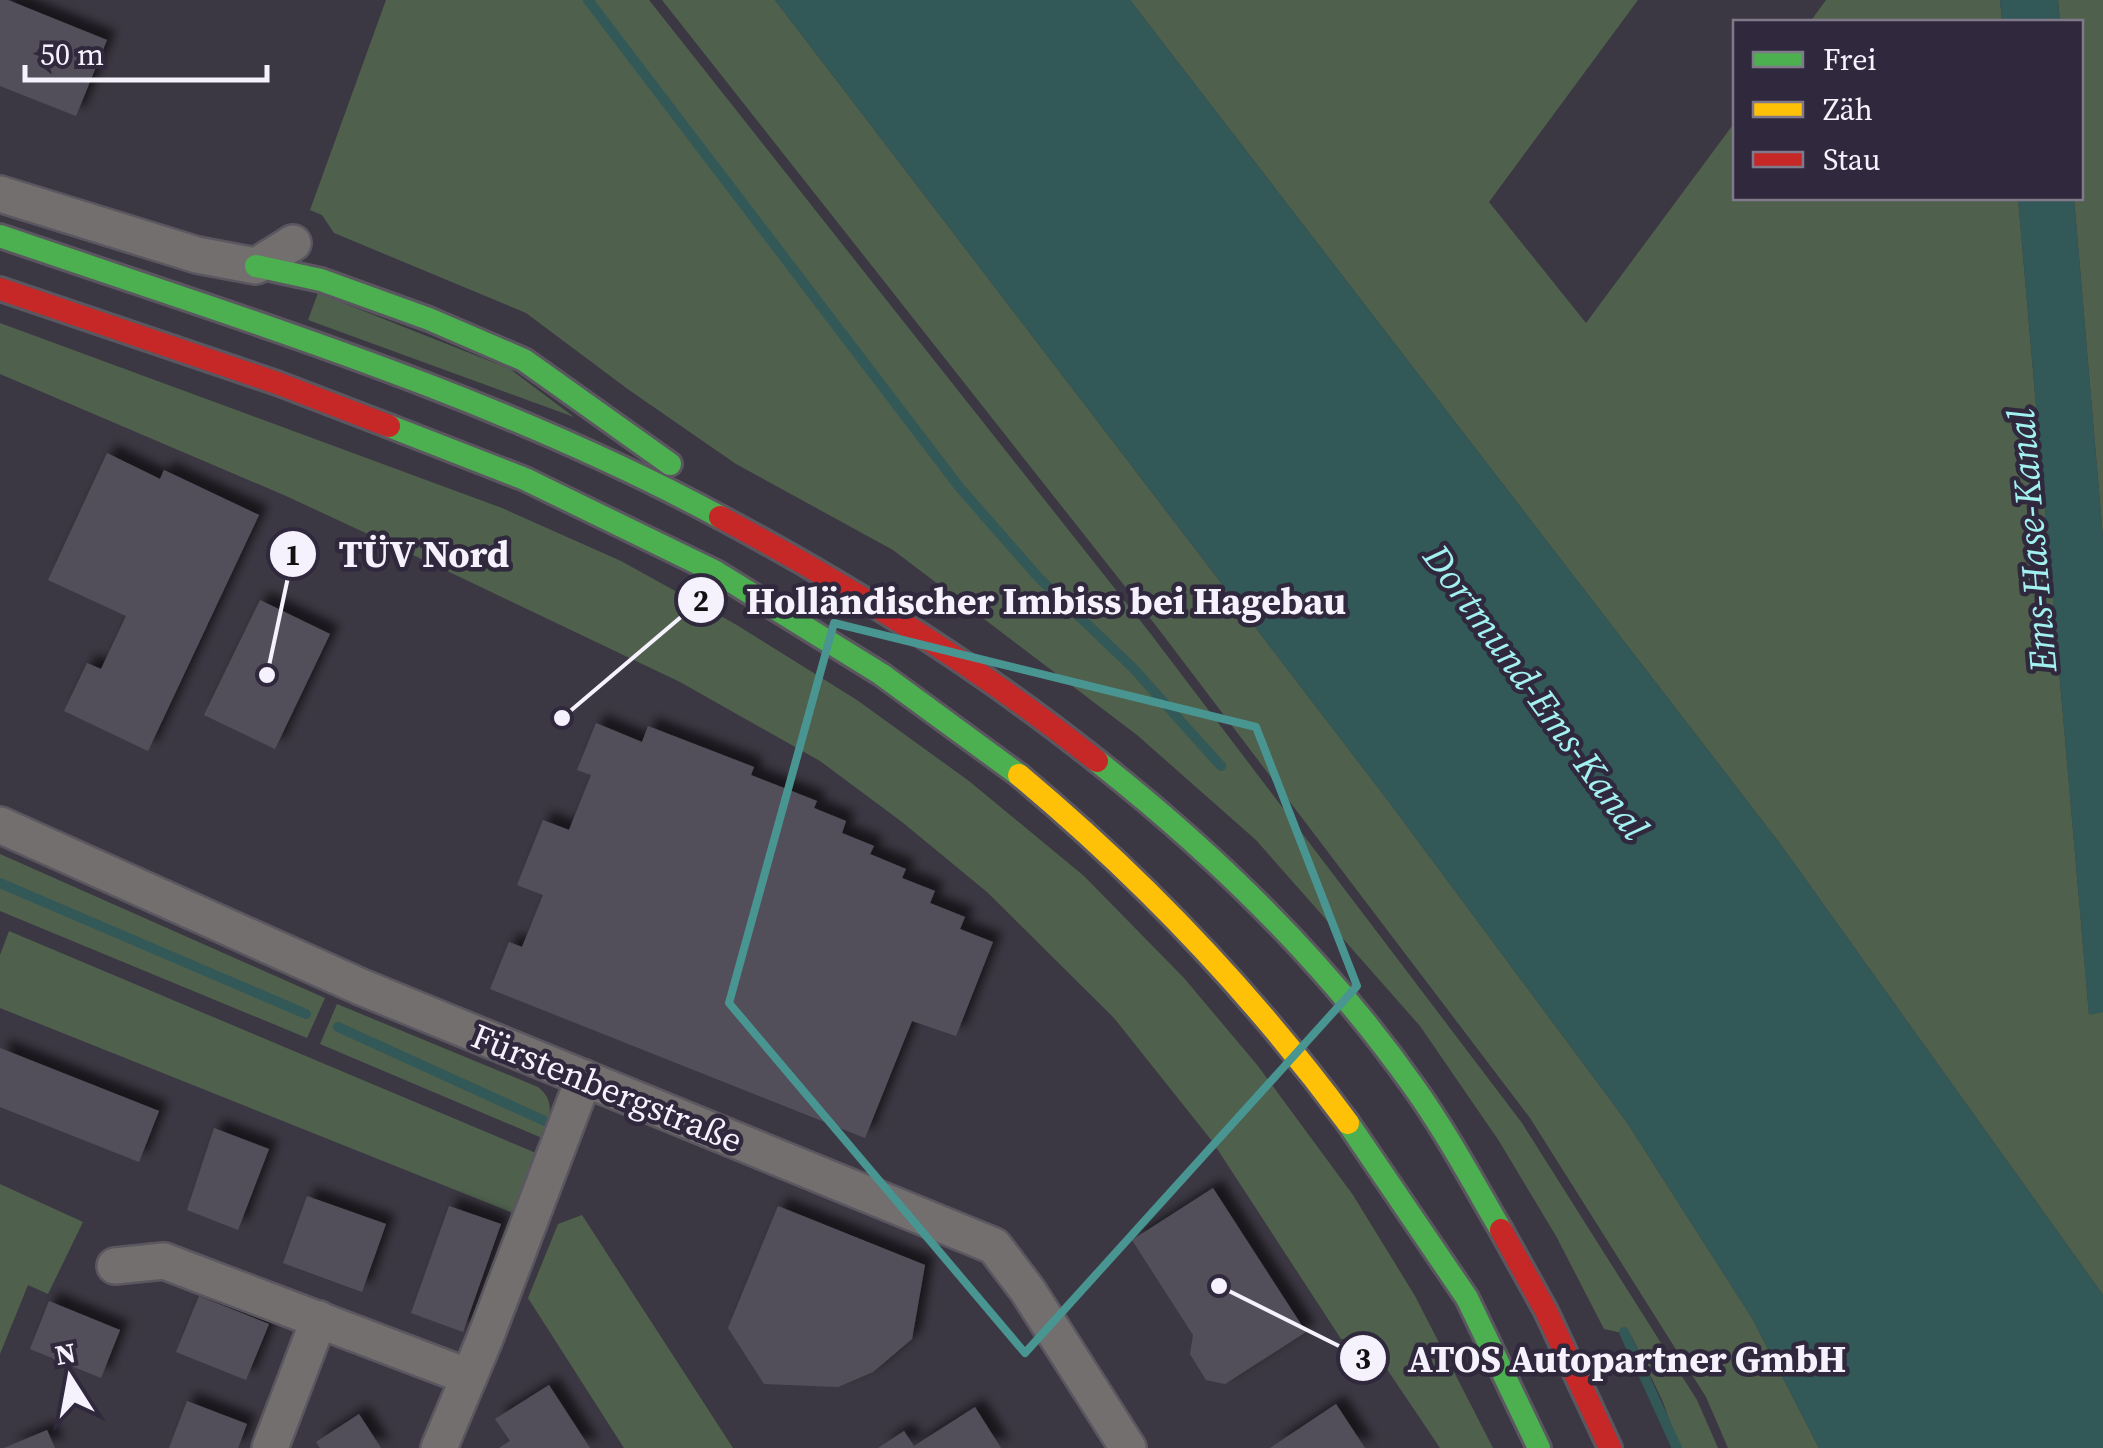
<svg xmlns="http://www.w3.org/2000/svg" width="2103" height="1448" viewBox="0 0 2103 1448" font-family="'Source Serif 4',serif">
<style>
.green{fill:#4f604d}
.water{fill:#335858}
.lines{fill:none;stroke-linecap:round;stroke-linejoin:round}
.stream{stroke:#335858;stroke-width:10}
.building{fill:#53505a;filter:url(#shadow)}
.street-casing{stroke:#5b5760;stroke-width:40}
.fast-casing{stroke:#5b5760;stroke-width:28}
.slow-casing{stroke:#5b5760;stroke-width:28}
.jam-casing{stroke:#5b5760;stroke-width:28}
.street{stroke:#726f6e;stroke-width:35}
.fast{stroke:#4caf50;stroke-width:22}
.slow{stroke:#ffc107;stroke-width:22}
.jam{stroke:#c62828;stroke-width:22}
.marked{fill:none;stroke:#499592;stroke-width:8;stroke-linejoin:round}
.labels{text-anchor:middle;dominant-baseline:central;stroke-width:9;stroke-linejoin:round;paint-order:stroke}
.street-label{font-size:35px;fill:#f6f2fd;stroke:#30293d}
.water-label{font-size:38px;font-style:italic;fill:#a3f0f0;stroke:#30293d}
.leader{fill:none;stroke:#f6f2fd;stroke-width:4}
.callout-dot{fill:#f6f2fd;stroke:#30293d;stroke-width:4}
.mark-label{font-size:30px;text-anchor:middle;font-weight:bold;fill:#111}
.callout-label{font-size:38px;text-anchor:middle;font-weight:bold;fill:#f6f2fd;stroke:#30293d;stroke-width:9;stroke-linejoin:round;paint-order:stroke}
</style>
<defs>
<filter id="shadow"><feDropShadow dx="9" dy="-9" stdDeviation="5" flood-color="#0009"/></filter>
</defs>
<rect width="100%" height="100%" fill="#3c3843"/>
<g class="green">
<path d="M386,0H649L1150,633L1522,1123L1697,1400L1718,1448H1679L1663,1402L1631,1335L1604,1329L1556,1236L1499,1141L1420,1026L1256,840L1137,735L893,550L736,464L629,390L526,313L334,233L322,215L310,210Z"/>
<path d="M662,0H775L1389,802L1626,1121L1752,1318L1819,1448H1728L1706,1397L1530,1118L1157,627Z"/>
<path d="M1130,0H1638L1489,202L1586,323L1735,122L1736,198H2018L2089,1014L2103,1012V1295L1781,845Z"/>
<path d="M1826,0H2000L2002,22H1810Z"/>
<path d="M2058,0H2103V539L2074,198H2080V22H2060Z"/>
<path d="M318,293L510,369L574,417L308,320Z"/>
<path d="M0,323L502,508L621,561L735,624L857,700L969,781L1084,876L1184,978L1258,1066L1353,1195L1415,1296L1493,1448H1440L1366,1338L1341,1339L1212,1141L1114,1018L987,892L902,822L820,761L680,682L441,568L286,496L0,374Z"/>
<path d="M0,854L325,998L307,1038L0,911Z"/>
<path d="M9,931L536,1153L513,1213L0,1008V955Z"/>
<path d="M337,1004L538,1087C557,1102 549,1119 542,1138L320,1044Z"/>
<path d="M0,1184L83,1222L48,1294L28,1285L0,1354Z"/>
<path d="M582,1215L733,1448H624L528,1298L558,1224Z"/>
</g>
<g class="water">
<path d="M775,0H1130L1781,845L2103,1295V1448H1819L1752,1318L1626,1121L1389,802Z"/>
<path d="M2000,0H2058L2060,22H2002Z"/>
<path d="M2018,198H2074L2103,538V1012L2089,1015Z"/>
</g>
<g class="lines">
<g class="stream">
<path d="M588,0L960,488L1039,578L1133,668L1221,766"/>
<path d="M0,883L306,1014"/>
<path d="M338,1027L558,1127"/>
<path d="M1624,1332L1677,1448"/>
</g>
</g>
<g class="building">
<path d="M0,0H8L107,40L76,116L0,86Z"/>
<path d="M107,453L160,479L164,470L259,515L148,751L64,711L87,663L101,669L126,616L48,580Z"/>
<path d="M260,600L330,634L275,749L204,715Z"/>
<path d="M596,723L642,742L648,726L754,767L751,775L817,801L814,808L846,821L842,833L874,846L870,854L906,869L902,878L935,891L930,903L965,917L960,929L993,942L956,1036L912,1021L865,1138L490,989L509,942L522,947L543,895L517,885L543,820L569,830L591,775L577,770Z"/>
<path d="M0,1048L159,1111L139,1162L0,1107Z"/>
<path d="M214,1128L269,1149L238,1230L187,1210Z"/>
<path d="M1213,1188L1306,1332L1225,1384L1206,1380L1190,1354L1193,1335L1132,1240Z"/>
<path d="M307,1196L386,1224L362,1292L283,1263Z"/>
<path d="M449,1206L501,1224L463,1332L411,1313Z"/>
<path d="M778,1206L925,1265L912,1339L873,1372L838,1387L764,1384L728,1328Z"/>
<path d="M199,1296L269,1324L246,1380L176,1352Z"/>
<path d="M49,1301L120,1330L101,1378L30,1349Z"/>
<path d="M549,1385L590,1448H499L510,1441L495,1419Z"/>
<path d="M187,1401L247,1424L238,1448H169Z"/>
<path d="M1336,1404L1365,1448H1270Z"/>
<path d="M975,1407L1001,1448H878L904,1431L914,1446Z"/>
<path d="M359,1414L381,1448H320L316,1442Z"/>
<path d="M47,1430L55,1448H4Z"/>
</g>
<g class="lines">
<defs>
<g id="street">
<path d="M0,194L197,255L256,266L293,243"/>
<path d="M0,825L361,987L994,1246L1028,1291L1128,1448"/>
<path d="M115,1266L164,1261L469,1377"/>
<path d="M270,1448L319,1319"/>
<path d="M439,1448L484,1341L584,1078"/>
</g>
<g id="fast">
<path d="M0,236C242,319 494,395 720,517"/>
<path d="M256,266L321,280L429,319L524,360L670,464"/>
<path d="M389,426L525,479L716,572L881,674L1019,775"/>
<path d="M1097,761C1215,854 1327,964 1414,1087C1446,1132 1473,1182 1501,1230"/>
<path d="M1348,1123L1467,1298L1539,1448"/>
</g>
<path id="slow" d="M1019,775C1142,878 1252,993 1348,1123"/>
<g id="jam">
<path d="M0,289L277,383L389,426"/>
<path d="M720,517C853,588 979,667 1097,761"/>
<path d="M1501,1230L1546,1311L1610,1448"/>
</g>
</defs>
<use href="#street" class="street-casing"/>
<use href="#fast" class="fast-casing"/>
<use href="#slow" class="slow-casing"/>
<use href="#jam" class="jam-casing"/>
<use href="#street" class="street"/>
<use href="#fast" class="fast"/>
<use href="#slow" class="slow"/>
<use href="#jam" class="jam"/>
</g>
<path class="marked" d="M834,623L1256,727L1357,986L1025,1353L729,1003Z"/>
<g class="labels">
<g class="street-label">
<text transform="translate(607 1088) rotate(22)">Fürstenbergstraße</text>
</g>
<g class="water-label">
<text transform="translate(2032 541) rotate(-95)">Ems-Hase-Kanal</text>
<text transform="translate(1536 692) rotate(54)">Dortmund-Ems-Kanal</text>
</g>
</g>
<path class="leader" d="M267 675L293 554M562 718L701 600M1219 1286L1363 1358"/>
<g class="callout-dot">
<circle cx="267" cy="675" r="10"/>
<circle cx="562" cy="718" r="10"/>
<circle cx="1219" cy="1286" r="10"/>
<circle cx="293" cy="554" r="25"/>
<circle cx="701" cy="600" r="25"/>
<circle cx="1363" cy="1358" r="25"/>
</g>
<g class="mark-label">
<text x="293" y="565">1</text>
<text x="701" y="611">2</text>
<text x="1363" y="1369">3</text>
</g>
<g class="callout-label">
<text x="424" y="567">TÜV Nord</text>
<text x="1046" y="614">Holländischer Imbiss bei Hagebau</text>
<text x="1627" y="1372">ATOS Autopartner GmbH</text>
</g>
<rect x="1733" y="20" width="350" height="180" fill="#30293d" stroke="#7f798a" stroke-width="2.5"/>
<rect x="1753" y="52" width="50" height="15" fill="#4caf50" stroke="#7f798a" stroke-width="2.5"/>
<text x="1823" y="70" font-size="30" fill="#f6f2fd">Frei</text>
<rect x="1753" y="102" width="50" height="15" fill="#ffc107" stroke="#7f798a" stroke-width="2.5"/>
<text x="1823" y="120" font-size="30" fill="#f6f2fd">Zäh</text>
<rect x="1753" y="152" width="50" height="15" fill="#c62828" stroke="#7f798a" stroke-width="2.5"/>
<text x="1823" y="170" font-size="30" fill="#f6f2fd">Stau</text>
<g transform="translate(70 1378) rotate(349)" stroke="#30293d" stroke-width="8" paint-order="stroke">
<path d="M0-8L18 38L0 25L-18 38Z" fill="#f6f2fd"/>
<text y="-15" font-size="28" font-weight="bold" text-anchor="middle" fill="#f6f2fd">N</text>
</g>
<path d="M25 65v15h242v-15" fill="none" stroke="#f6f2fd" stroke-width="5"/>
<text x="40" y="65" font-size="30" fill="#f6f2fd" stroke="#30293d" stroke-width="8" paint-order="stroke">50 m</text>
</svg>
